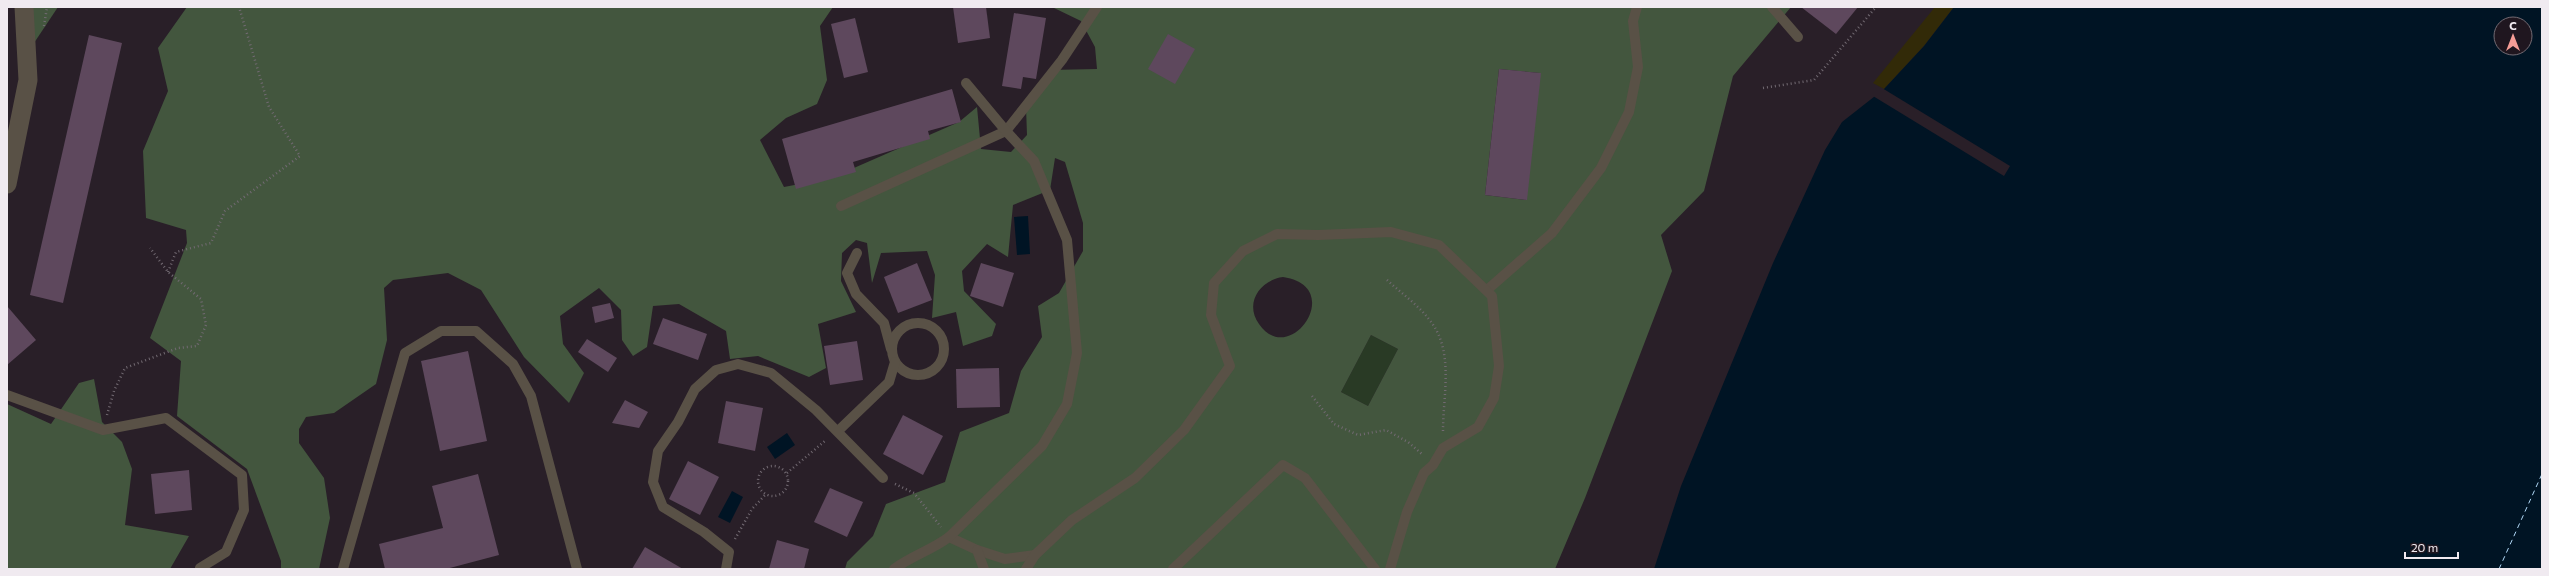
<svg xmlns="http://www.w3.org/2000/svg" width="2549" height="576" viewBox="0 0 2549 576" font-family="Commissioner,sans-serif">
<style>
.green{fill:#293a25}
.forest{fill:#43563e;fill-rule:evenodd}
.sand{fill:#322a08}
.water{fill:#001424;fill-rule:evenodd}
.pier{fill:#291f28}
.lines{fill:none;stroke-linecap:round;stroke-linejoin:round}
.ferry{stroke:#b0d8f7;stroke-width:1;stroke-dasharray:5 4;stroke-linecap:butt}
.building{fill:#5e485d}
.path{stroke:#726a72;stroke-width:2.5;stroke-dasharray:1 3;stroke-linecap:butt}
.service{stroke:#595146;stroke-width:10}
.minor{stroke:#595146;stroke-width:19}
</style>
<rect width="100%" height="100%" fill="#291f28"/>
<path class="green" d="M1371,335L1398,349L1368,406L1341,392Z"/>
<g class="forest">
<path d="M17,7H58L28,52Z"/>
<path d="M187,7H833L820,26L827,80L817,104L786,118L760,140L784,187L831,178L959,122L977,107L981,149L1011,152L1027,135L1026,107L1050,70L1097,69L1095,47L1081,21L1052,7H1791L1733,76L1704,191L1661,235L1672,271L1585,498L1555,569H845L847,562L873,536L886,504L945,482L960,432L1009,413L1021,371L1042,337L1038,306L1059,293L1083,251V223L1065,162L1055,158L1050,190L1013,205L1008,257L987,244L962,271L964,291L996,324L992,336L963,346L956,312L932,318L935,275L927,251L881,253L872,283L867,243L856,240L842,253L841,281L856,312L818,324L826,368L809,377L758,356L730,359L726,331L679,304L653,306L647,347L633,356L622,340L621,310L599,288L560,316L563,344L584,373L569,403L524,357L481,290L448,273L393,280L384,288L387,340L376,384L334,413L306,417L299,429V443L324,478L330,518L319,569H281V561L247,469L177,416L181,361L150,338L187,243L186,230L146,218L143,151L168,91L158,48ZM1499,69L1540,73L1526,200L1485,195ZM1283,277C1347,286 1290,369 1259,324C1244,303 1260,280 1283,277ZM1371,335L1398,349L1368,406L1341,392Z"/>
<path d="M94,379L102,422L122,442L132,469L125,525L189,536L170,569H7V404L51,424L79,383Z"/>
</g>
<path class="sand" d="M1935,7H1954L1924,46L1884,89L1873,83Z"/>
<g class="water">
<path d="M1954,7H2542V569H1654L1681,486L1773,263L1825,150L1842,122L1884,89L1924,46ZM2501,24H2525V48H2501Z"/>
<path d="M1028,216L1030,254L1017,255L1014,217Z"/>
<path d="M787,433L795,445L775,459L767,447Z"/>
<path d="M732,491L743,497L730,523L718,517Z"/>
</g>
<path class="pier" d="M1882,88L2010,166L2004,176L1873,96Z"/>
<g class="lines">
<path class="ferry" d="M2499,569L2542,474"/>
</g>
<g class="building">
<path d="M953,7H986L990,38L958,43Z"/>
<path d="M1801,7H1858L1836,34Z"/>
<path d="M1014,13L1046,18L1036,79L1023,77L1021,89L1002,86Z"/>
<path d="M855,18L868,72L844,78L831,24Z"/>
<path d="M1168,34L1195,49L1175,84L1148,69Z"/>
<path d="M89,35L122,43L63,303L30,295Z"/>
<path d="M1499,69L1541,73L1527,200L1485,195Z"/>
<path d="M952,89L961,122L928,131L930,139L853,162L856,172L796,189L782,139Z"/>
<path d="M917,263L932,300L898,313L884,277Z"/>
<path d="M981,263L1014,273L1003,307L970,296Z"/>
<path d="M610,303L614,318L595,323L592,307Z"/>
<path d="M7,306L36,340L7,365Z"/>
<path d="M663,318L707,334L698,360L653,344Z"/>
<path d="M587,339L617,358L608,372L578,352Z"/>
<path d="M857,341L863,380L830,385L824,346Z"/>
<path d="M468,351L487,441L440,451L421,361Z"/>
<path d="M999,368L1000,407L957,408L956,369Z"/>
<path d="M625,400L648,412L639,428L612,423Z"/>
<path d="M726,401L763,408L755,451L718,443Z"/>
<path d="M903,415L943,436L923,475L883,454Z"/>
<path d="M688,461L719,477L700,515L669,499Z"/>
<path d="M189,470L192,510L155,514L151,474Z"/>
<path d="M478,474L499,555L446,569H385L379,544L443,528L432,486Z"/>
<path d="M830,488L863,502L847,537L814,522Z"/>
<path d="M777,540L809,549L804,569H769Z"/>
<path d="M645,547L683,569H632Z"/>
</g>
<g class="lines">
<g class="path">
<path d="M44,26L47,7"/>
<path d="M1763,88L1814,80L1876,7"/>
<path d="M168,272L176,252L211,243L225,211L300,156L269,107L239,7"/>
<path d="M1387,280C1401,293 1417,304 1428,318C1455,349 1443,394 1443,431"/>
<path d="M1312,396L1334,424L1358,435L1386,430L1408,442L1423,455"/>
<path d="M107,415L114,391L125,368L178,348L197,346L206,325L201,299L168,272L150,248"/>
<circle cx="773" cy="481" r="15"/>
<path d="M787,473L826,440"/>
<path d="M895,484L914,493L941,527"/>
<path d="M735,539L752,509L766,494"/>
</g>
<g class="service">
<path d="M1772,7L1798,37"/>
<path d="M841,206L1006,131L1062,60L1097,7"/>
<path d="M857,253L847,273L856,294L884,323L891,349"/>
<path d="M1487,290L1552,233L1601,168L1629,112L1638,67L1633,21L1637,7"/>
<circle cx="918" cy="349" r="26"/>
<path d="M7,395L103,430L166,418L242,475L244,510L226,552L200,568"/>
<path d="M838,431L889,382L895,362"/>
<path d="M949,537L977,550L1005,559L1035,555"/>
<path d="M977,550L984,569"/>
<path d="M343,569L405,353L441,331H476L513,364L531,396L577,569"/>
<path d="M726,569L729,552L704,532L663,507L653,482L658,451L678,422L695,389L716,370L738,364L771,373L816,410L883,478"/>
<path d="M894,569C911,556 932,550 949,537L1042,446L1067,404L1077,353L1067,240L1034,161L1006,131L966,83"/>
<path d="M1026,569L1035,555L1072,520L1135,478L1184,430L1230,366L1211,315L1214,283L1243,251L1277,234L1318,235L1391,232L1439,245L1492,296L1499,366L1494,398L1478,427L1443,448L1433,465L1424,473L1407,512L1390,569"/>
<path d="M1173,569L1283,465L1305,478L1375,569"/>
</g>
<path class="minor" d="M7,184L28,80L24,7"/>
</g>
<rect width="2549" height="576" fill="none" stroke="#f0eaf0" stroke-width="16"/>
<g transform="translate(2513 36)"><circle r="19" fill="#1f161f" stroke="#736b73"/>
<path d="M0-3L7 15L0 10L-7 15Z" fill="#f59c96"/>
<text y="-6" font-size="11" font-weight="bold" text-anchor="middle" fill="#f0eaf0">С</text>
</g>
<path d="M2405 552v6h53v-6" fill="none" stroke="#f0eaf0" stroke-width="2"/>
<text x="2411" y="552" font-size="12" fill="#f0eaf0" stroke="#1f161f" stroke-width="3" paint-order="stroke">20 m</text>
</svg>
